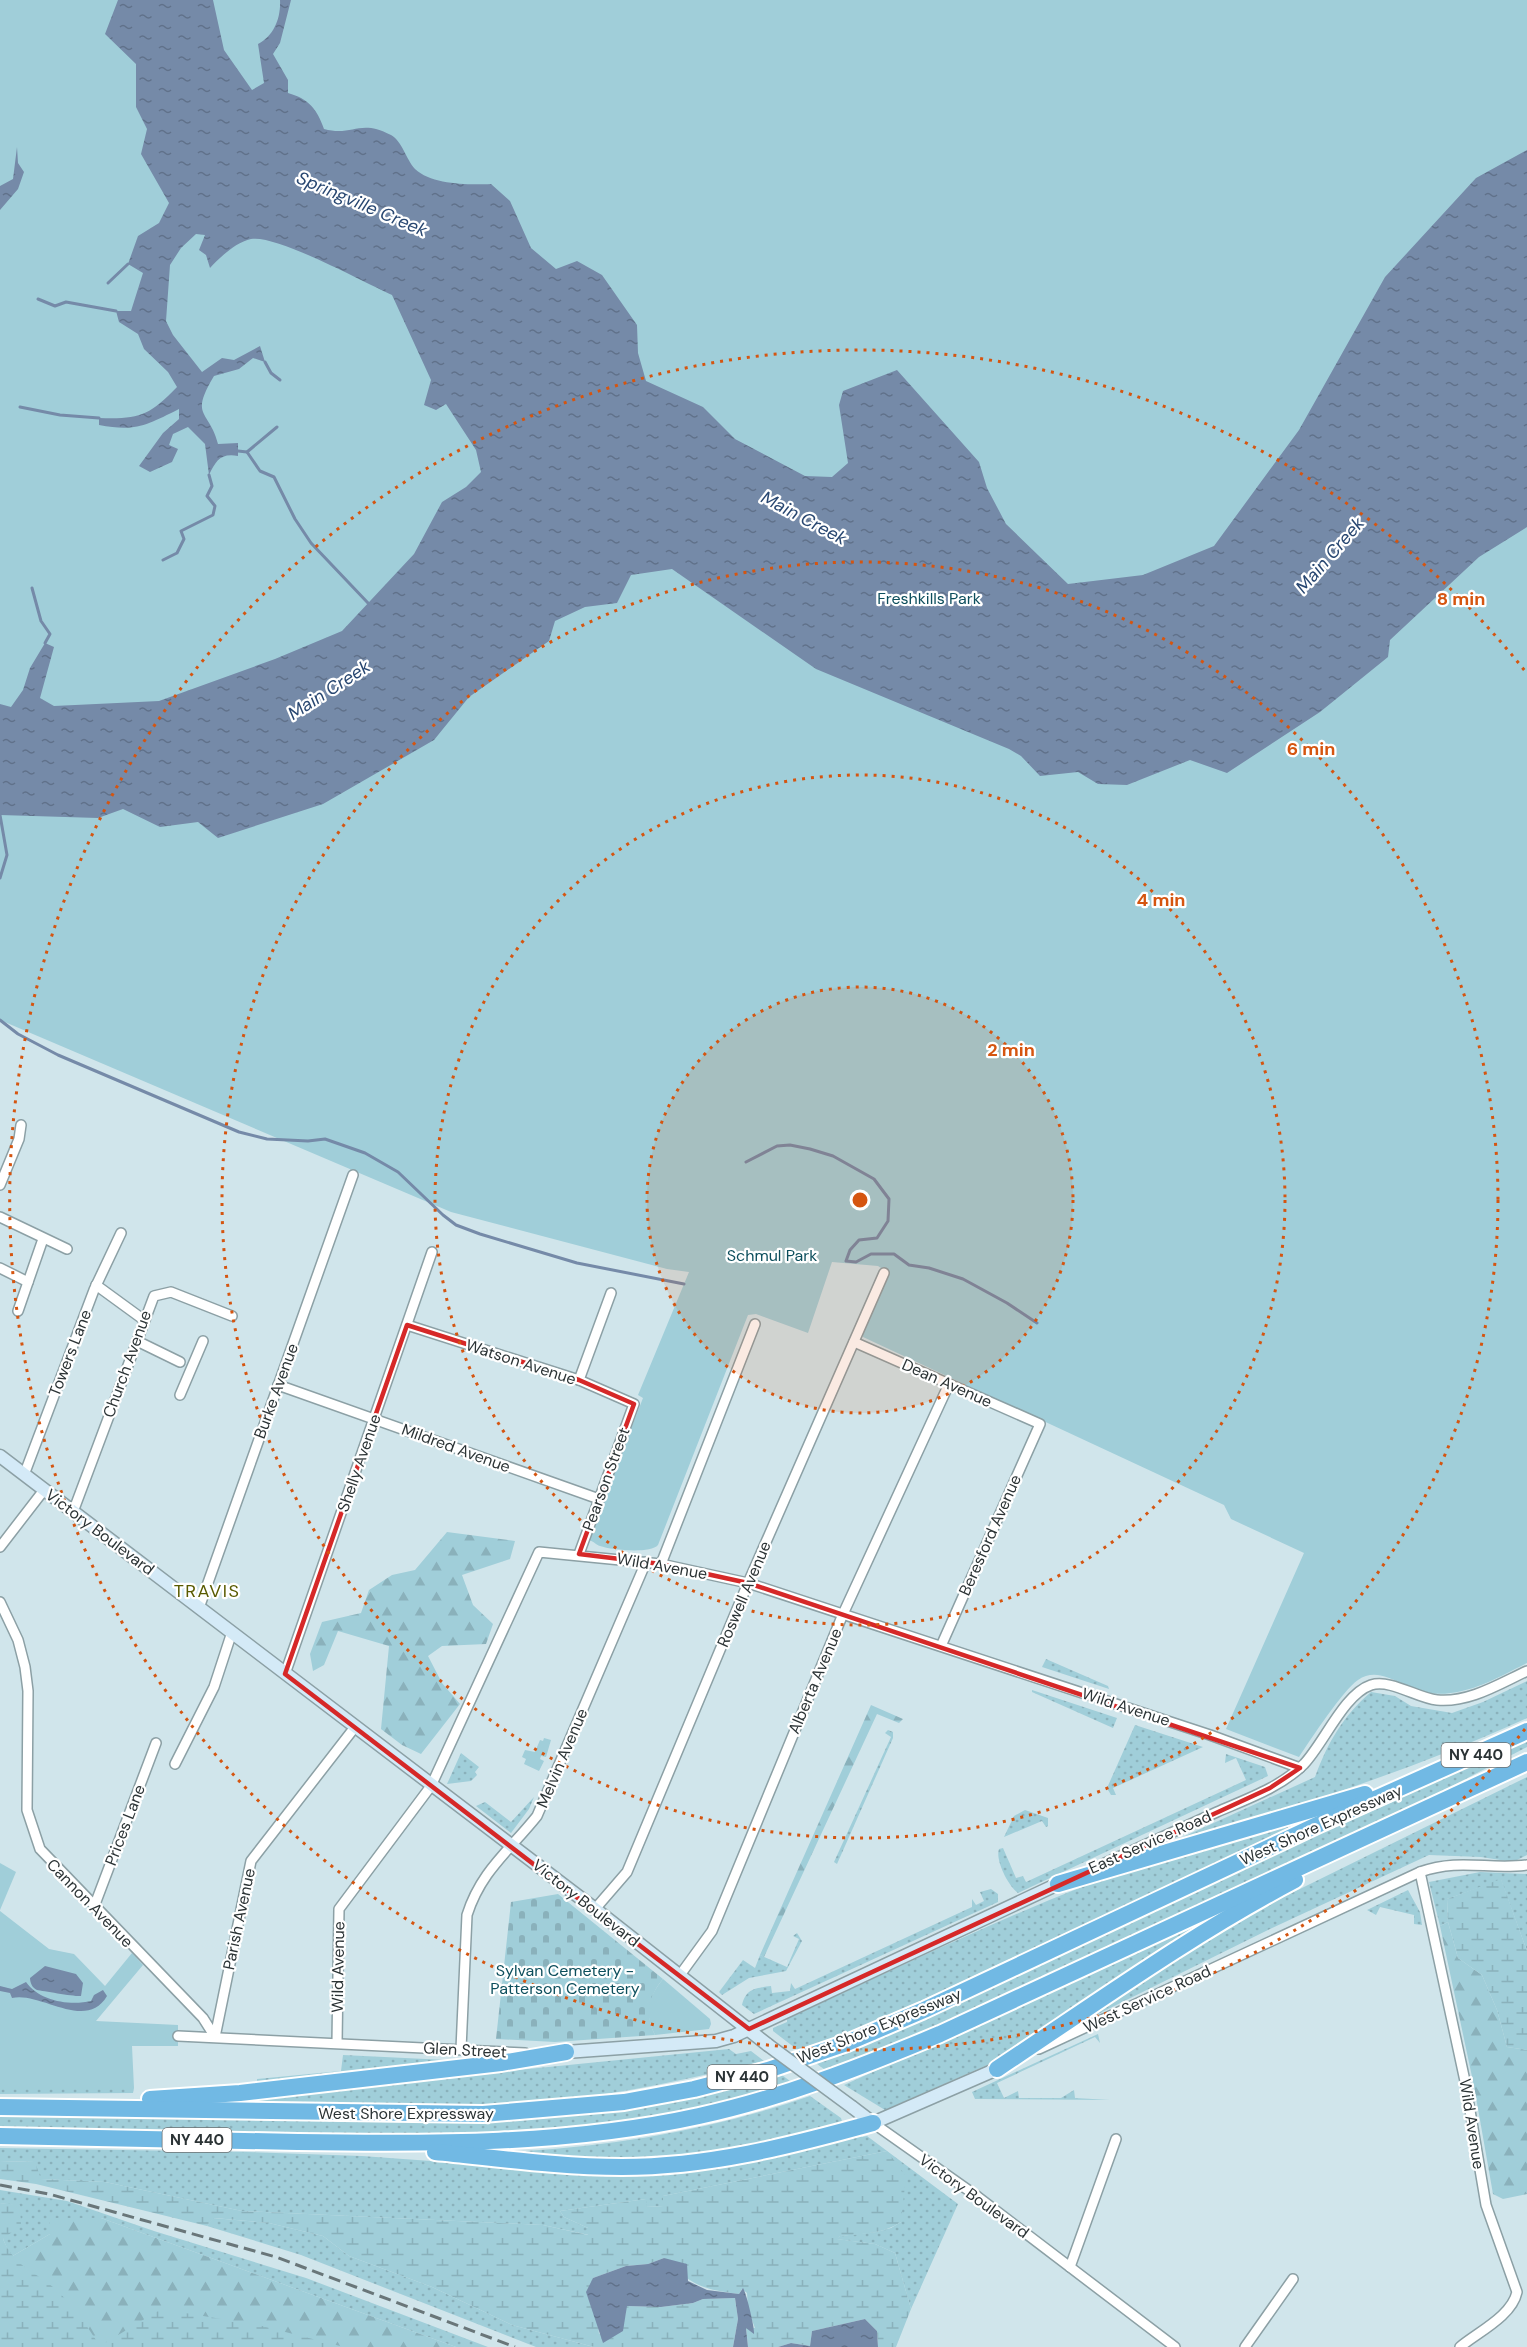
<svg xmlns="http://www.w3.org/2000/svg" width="1527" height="2347" viewBox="0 0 1527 2347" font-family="'DM Sans',sans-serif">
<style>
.grass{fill:url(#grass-dots)}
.forest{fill:url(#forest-firs)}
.wetland{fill:url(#wetland-marsh)}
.cemetery{fill:url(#cemetery-stones)}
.park{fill:#a0ced9}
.water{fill:url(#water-ripples)}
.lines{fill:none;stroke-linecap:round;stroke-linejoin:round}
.stream{stroke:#758aa8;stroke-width:3}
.street-casing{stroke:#8ca0a5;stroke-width:12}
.secondary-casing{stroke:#8ca0a5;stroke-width:15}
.highway-casing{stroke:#fff;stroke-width:20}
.street{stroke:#fff;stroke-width:9}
.secondary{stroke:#d4eaf7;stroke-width:12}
.highway{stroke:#71b9e4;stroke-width:16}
.rail{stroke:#697679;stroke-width:3;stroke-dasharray:12 6;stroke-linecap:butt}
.secondary-bridge-casing{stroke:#8ca0a5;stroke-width:15;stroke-linecap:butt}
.secondary-bridge{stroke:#d4eaf7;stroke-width:12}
.marked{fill:none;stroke:#d62828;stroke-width:4.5;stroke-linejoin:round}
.ring{fill:none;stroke:#d55510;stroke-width:3;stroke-dasharray:3 6}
.labels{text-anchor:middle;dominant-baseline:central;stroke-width:4.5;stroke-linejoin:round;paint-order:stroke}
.shield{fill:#fff;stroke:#6b7072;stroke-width:1.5}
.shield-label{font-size:15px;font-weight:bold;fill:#2b3335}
.park-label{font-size:16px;fill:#0c4e5c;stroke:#fff}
.street-label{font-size:16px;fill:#2b3335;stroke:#fff}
.water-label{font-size:18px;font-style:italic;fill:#284771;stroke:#fff}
.neighbourhood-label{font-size:18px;letter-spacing:1.5px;fill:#595b00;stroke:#fff}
.centre{fill:#d55510;stroke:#fff;stroke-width:3}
.ring-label{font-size:18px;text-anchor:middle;font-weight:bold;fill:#d55510;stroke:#fff;stroke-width:4.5;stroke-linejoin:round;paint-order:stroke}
</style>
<defs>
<pattern id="grass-dots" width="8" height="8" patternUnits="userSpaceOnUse" patternTransform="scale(1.5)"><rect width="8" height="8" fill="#a0ced9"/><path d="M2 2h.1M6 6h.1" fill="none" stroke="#8ab1bb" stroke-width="1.8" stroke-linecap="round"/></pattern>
<pattern id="forest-firs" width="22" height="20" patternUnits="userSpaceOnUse" patternTransform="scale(1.5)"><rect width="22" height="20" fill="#a0ced9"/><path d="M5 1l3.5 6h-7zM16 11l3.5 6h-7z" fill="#8ab1bb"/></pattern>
<pattern id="wetland-marsh" width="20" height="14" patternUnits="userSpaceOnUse" patternTransform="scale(1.5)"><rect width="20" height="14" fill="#a0ced9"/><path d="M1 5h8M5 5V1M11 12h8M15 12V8" fill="none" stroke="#8ab1bb"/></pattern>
<pattern id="cemetery-stones" width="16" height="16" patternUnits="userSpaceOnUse" patternTransform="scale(1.5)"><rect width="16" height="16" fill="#a0ced9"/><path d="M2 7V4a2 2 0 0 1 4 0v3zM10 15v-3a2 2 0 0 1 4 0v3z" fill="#8ab1bb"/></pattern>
<pattern id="water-ripples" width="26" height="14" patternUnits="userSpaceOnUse" patternTransform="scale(1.5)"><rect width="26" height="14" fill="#758aa8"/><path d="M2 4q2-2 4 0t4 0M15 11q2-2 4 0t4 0" fill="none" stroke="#60718a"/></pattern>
</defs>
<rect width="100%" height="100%" fill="#d0e5eb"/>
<g class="grass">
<path d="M1046,1659L1108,1686L1109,1689L1042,1667Z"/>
<path d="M1527,1681V1718C1413,1770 1295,1807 1176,1844L1174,1841L1315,1777C1328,1742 1343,1716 1371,1692L1395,1696L1411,1706L1452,1713L1483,1702Z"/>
<path d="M1032,1690L1117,1718L1113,1728L1032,1692Z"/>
<path d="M1135,1725L1203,1747L1113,1788L1116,1795H1111L1107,1788Z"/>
<path d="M888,1730L893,1732V1738L837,1864L834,1862L891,1737L885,1733Z"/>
<path d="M1527,1739V1747L1381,1823L860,2061L829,2073L812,2060L1058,1954Z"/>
<path d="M461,1753L479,1767L475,1772L477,1775L471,1781L447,1784Z"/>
<path d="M1226,1754L1265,1767L1268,1776L1018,1893C1008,1886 995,1860 999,1849L1003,1848L1016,1878L1023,1876L1026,1882L1246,1780L1236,1758L1225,1763Z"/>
<path d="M1527,1777V1855L1513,1862L1481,1857L1429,1855L1270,1929L1084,2021L1083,2018L1237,1920Z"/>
<path d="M534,1797L529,1809L511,1833L476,1806L485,1802L511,1822Z"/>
<path d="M1025,1810L1048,1818V1826L1046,1827L1042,1821L1004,1837L1014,1816Z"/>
<path d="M1288,1826V1828C1197,1873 1104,1915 1012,1958C942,1991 872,2025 799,2051L773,2031V2028L787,2022V2019C906,1964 1026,1905 1151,1861C1195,1845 1243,1838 1288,1826Z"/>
<path d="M1480,1872L1527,1874V1951L1501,1880L1447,1899L1448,1922L1440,1926L1429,1882Z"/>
<path d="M991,1889L998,1894V1902L754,2014L742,2005C746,1988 756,1988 771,1986L772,1993L790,1991L791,1983L795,1989L972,1907V1899L976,1905L984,1901L980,1892Z"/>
<path d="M1408,1890L1420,1912L1422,1925L1414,1924V1915L1380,1907L1376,1915L1367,1910Z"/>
<path d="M1193,1927L1195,1930L994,2062L885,2110L844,2085Z"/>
<path d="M797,1933L802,1941L786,1971L749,1978L722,1995L719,1992L743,1960L755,1968L760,1955L787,1967L799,1939L793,1936Z"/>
<path d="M1098,2034L1100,2043L1095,2037L997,2083L1004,2098L1018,2091L1019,2098H1061L1074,2090L1075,2098L1110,2100L975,2099L972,2092Z"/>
<path d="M729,2049L736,2054L751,2051L764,2061C693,2078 623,2094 550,2101C444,2111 337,2102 231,2102L225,2099Z"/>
<path d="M343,2055L467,2061L271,2085L257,2082V2079L341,2071Z"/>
<path d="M778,2072L794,2084L745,2099L651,2120L483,2137L0,2131V2114L540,2117Z"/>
<path d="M0,2088H134L133,2093L0,2094Z"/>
<path d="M810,2096L841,2118L843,2125L719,2153L636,2162L524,2157L526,2151C622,2145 719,2128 810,2096Z"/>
<path d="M857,2131L862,2137L867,2136L958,2204L911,2309L895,2253L875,2244L836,2239L840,2236L876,2232L891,2228L901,2222L887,2151L663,2196L664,2206L646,2207V2199L560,2211L564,2217L588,2228L589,2235L543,2225L242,2211L105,2182L40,2179L34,2162L0,2161V2148L246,2152L362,2156L568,2171H659Z"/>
<path d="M0,2190L67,2201L154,2231L306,2278L488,2347H456L101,2218L50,2234L11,2257L3,2239L20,2206L0,2203Z"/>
<path d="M213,2218L269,2223L323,2236L349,2256L432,2287L512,2325L594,2347H536L301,2255L207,2226Z"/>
</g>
<g class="forest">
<path d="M447,1532L515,1541L510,1559L462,1575L473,1605L493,1624L486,1644L442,1646L428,1656L442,1683L460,1704L421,1754L402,1745L381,1729L389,1646L338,1631L324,1665L313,1671L310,1654L322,1622L361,1613L369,1590L392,1575L415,1570Z"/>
<path d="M871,1705L903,1719L899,1723L877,1714L764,1957L760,1955Z"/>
<path d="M1448,1922L1458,1958L1482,1975L1497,2010L1507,2047L1527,2050V2194L1503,2199L1493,2194L1474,2086L1440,1926Z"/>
<path d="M50,2218H101L456,2347H24L11,2257L50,2234Z"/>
</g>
<g class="wetland">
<path d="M1501,1879L1527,1951V2050L1507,2047L1497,2010L1482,1975L1458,1958L1448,1922L1447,1899Z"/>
<path d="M887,2151L906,2176L901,2222C883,2234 861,2234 840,2236L837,2239L875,2244L895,2253L911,2309L896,2347H878L877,2331L865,2319L812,2331L810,2346L791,2343L778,2347H748L746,2327L755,2328L748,2310L747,2293L742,2289L739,2294C700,2289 692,2285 664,2258L648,2264L626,2266L593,2278L599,2334L625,2317L626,2306L661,2307L693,2303L703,2299L735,2298L738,2319L733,2347H594L512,2325L432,2287L349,2256L323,2236L269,2223L214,2218L207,2226L36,2184L0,2179V2161L35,2162L41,2179L105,2182L242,2211L543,2225L588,2235V2228L564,2217L560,2211L646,2199L647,2207L663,2206V2196Z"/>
<path d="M0,2203L20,2205L21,2225L3,2239C15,2267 31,2269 53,2287C73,2304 86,2325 100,2346L161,2309L258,2325L344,2347H0Z"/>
</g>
<path class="cemetery" d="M558,1894L663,1979C650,1994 644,2015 655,2035L555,2042L496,2039L511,1902Z"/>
<g class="park">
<path d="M0,0H1527V1663C1495,1679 1464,1698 1427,1693C1404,1689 1380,1664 1358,1680C1343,1690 1311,1739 1299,1757L1226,1729L1304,1553L1231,1519L1224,1505L863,1337L862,1328L887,1272L878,1266L832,1262L808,1333L756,1314L748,1315L658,1545C650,1554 612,1550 600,1546C596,1545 594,1541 588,1540L643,1398L638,1395L689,1272L667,1269L451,1212L0,1020Z"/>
<path d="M544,1738L551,1740L546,1757L541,1756L540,1759L544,1761L539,1771L524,1764L526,1759L522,1757L525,1750L535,1752L540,1740L543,1741Z"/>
<path d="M0,1863L16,1872L0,1910Z"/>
<path d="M0,1911L49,1949L74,1954L105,1986L132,1953L143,1965L96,2021L178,2025V2046H132L134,2088H0Z"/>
<path d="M663,1979L710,2019L711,2024L709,2029L655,2035C643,2012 649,1996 663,1979Z"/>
</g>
<g class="water">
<path d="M118,0H213L224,50L252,90L264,83L258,44C274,36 281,18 280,0H291L280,43L273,54L288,80V93C309,99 317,109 324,129C353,137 359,118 391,135C402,141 406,159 415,169C432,185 469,185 491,184L510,201L531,248L556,269L577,261L602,275L637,325L638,353L646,381L703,407L735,439L805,476L832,477L848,463L839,405L843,391L897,370L979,462L987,488L1006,524L1068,584L1143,575L1214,546L1299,430L1385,277L1476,178L1527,150V527L1479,557L1390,640L1388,657L1320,712L1227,773L1190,760L1127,785L1098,784L1078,772L1040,776L1021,756L1009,749L816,669L672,569L631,575L617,603L585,607L555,621L549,641L469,697L434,740L323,804L218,838L198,822L160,827L123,809L98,818L0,815V704L11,707L23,690L30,668L45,643L54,647L40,698L54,706L159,701L275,659L342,631L414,554L442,502L466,487L481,472L476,450L446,404L436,410L424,405L431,380L392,295C365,283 276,234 251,239C236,242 219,258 210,268L206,255L199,250L205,235L196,234L181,248L170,265L166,321L173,335L202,372L222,358L234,360L260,346L265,362L253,358L239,369L214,376C189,418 209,409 218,444L238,443V456C220,453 216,461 209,475L205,444L188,427L173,434L169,445L178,449L172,462L150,472L139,466L163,433L179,419V409C147,425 136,432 99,425V418C139,419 148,417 177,387L168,372L144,349L138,334L119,322L116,311H131L143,273L128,264L138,236L159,223L169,203L141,154L147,129L136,107V64L105,34Z"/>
<path d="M17,147L18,163L24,172L18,189L0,210V186L13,179Z"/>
<path d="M45,1966L76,1974L83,1983L81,1996C77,1997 43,1991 37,1990C32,1988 30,1982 30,1978Z"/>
<path d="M26,1982C39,2001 70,2006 91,2001L94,1995L103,1990L107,1996C86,2032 40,1991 12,1998L10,1993L0,1991V1986L12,1989Z"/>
<path d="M664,2258L687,2264L688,2281L707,2290L739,2294L743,2288C746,2292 755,2328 754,2334L746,2328L748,2347H733L738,2319L735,2298L703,2299L693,2303L661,2307L627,2306L623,2331L603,2343L586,2292L593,2278L626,2266L648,2264Z"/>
<path d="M865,2319L877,2331L878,2347H778L791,2343L810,2346L812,2331Z"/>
</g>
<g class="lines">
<g class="stream">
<path d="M108,283L128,264"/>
<path d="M38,299L55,306L66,302L116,311"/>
<path d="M265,362L271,373L280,380"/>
<path d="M20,407L60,415L99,418"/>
<path d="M238,451L247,452L277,427"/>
<path d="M247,452L260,471L274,477L295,519L311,543L368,603"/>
<path d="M163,560L177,553L184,539L181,531L213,515L215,506L207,496L212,486L209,475"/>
<path d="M32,588L41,621L50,634L45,643"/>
<path d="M0,878L7,855L0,815"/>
<path d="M0,1020L18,1034L58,1055L239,1132L267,1139L308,1141L325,1139L365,1153L398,1172L443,1215L456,1225L480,1234L577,1263L684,1284"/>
<path d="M746,1162L777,1146L790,1145L810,1149L833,1156L874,1179L889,1199L888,1221L877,1238L859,1240L850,1250L846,1261L856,1262L871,1254H894L909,1265L929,1268L963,1279L1007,1303L1037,1323"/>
</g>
<defs>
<g id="street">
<path d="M0,1185L19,1139L21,1125"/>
<path d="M0,1217L67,1249"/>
<path d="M0,1268L28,1282"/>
<path d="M96,1285L144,1320"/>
<path d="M18,1311L43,1239"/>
<path d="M407,1325L579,1380L634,1404L579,1554"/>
<path d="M137,1341L180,1362"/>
<path d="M854,1342L1040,1424L941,1646"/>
<path d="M579,1380L611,1293"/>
<path d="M278,1385L599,1499"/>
<path d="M180,1395L203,1341"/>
<path d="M24,1475L94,1290L121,1233"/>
<path d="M73,1512L154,1296L171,1292L232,1316"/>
<path d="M0,1547L44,1490"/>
<path d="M661,1564L755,1324"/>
<path d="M0,1602L18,1640L25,1667L28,1691L27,1810L40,1849L203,2018L215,2037"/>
<path d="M199,1608L353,1175"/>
<path d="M285,1674L432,1252"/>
<path d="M175,1764L214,1687L232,1632"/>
<path d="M1105,1863C1142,1846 1180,1829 1217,1812C1247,1799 1281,1787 1304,1764C1324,1743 1344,1694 1371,1685C1391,1679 1417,1698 1437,1700C1469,1703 1499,1684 1527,1671"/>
<path d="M1420,1872L1465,2081L1486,2205L1517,2292C1512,2316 1478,2332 1460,2347"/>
<path d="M94,1907L156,1743"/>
<path d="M595,1909L627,1872L748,1583L884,1273"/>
<path d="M680,1975L712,1931L843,1614L949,1384"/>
<path d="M178,2036L525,2053"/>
<path d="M215,2037L251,1861L355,1727"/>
<path d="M337,2043L339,1909L431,1786L539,1552L661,1564L748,1583L1210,1735L1300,1768"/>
<path d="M461,2049L467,1915C481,1871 509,1851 537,1816L646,1562"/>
<path d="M1039,2049L1420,1872C1460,1858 1488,1870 1527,1865"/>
<path d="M873,2123L978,2197L1175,2347"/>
<path d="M1070,2267L1116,2139"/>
<path d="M1245,2347L1293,2279"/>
</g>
<g id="secondary">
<path d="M0,1456L595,1909L768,2045"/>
<path d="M566,2052L716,2041L734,2036L1058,1884"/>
<path d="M852,2107L873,2123L997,2069"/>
</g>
<g id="highway">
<path d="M1058,1884L1365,1794"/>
<path d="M997,2069C1095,2004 1191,1935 1295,1880"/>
<path d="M150,2099L240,2093L501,2063L566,2052"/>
<path d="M0,2107L483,2114L624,2102L694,2089L768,2070L847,2043L924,2010L1317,1825L1527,1731"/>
<path d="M0,2136C99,2138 198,2140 298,2142C432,2144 567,2145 699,2116C782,2098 861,2067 940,2034L1527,1762"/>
<path d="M435,2152C497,2158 560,2167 622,2167C708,2167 790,2146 873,2123"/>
</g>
</defs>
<use href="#street" class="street-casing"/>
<use href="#secondary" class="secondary-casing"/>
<use href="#highway" class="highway-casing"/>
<use href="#street" class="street"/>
<use href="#secondary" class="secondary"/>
<use href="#highway" class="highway"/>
<path class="rail" d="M0,2185L49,2194L276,2257L515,2347"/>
<defs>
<path id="secondary-bridge" d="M768,2045L852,2107"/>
</defs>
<use href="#secondary-bridge" class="secondary-bridge-casing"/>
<use href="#secondary-bridge" class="secondary-bridge"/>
</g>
<path class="marked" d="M407,1325L579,1380L634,1404L579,1554L661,1564L748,1583L1300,1768L1270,1788L749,2029L285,1674Z"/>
<circle cx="860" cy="1200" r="213" fill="#d55510" fill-opacity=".12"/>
<g class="ring">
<circle cx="860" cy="1200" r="213"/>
<circle cx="860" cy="1200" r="425"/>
<circle cx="860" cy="1200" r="638"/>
<path d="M1525 1729A850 850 0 1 1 1525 671"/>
</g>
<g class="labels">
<g class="shield">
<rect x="1441.5" y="1743" width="69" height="24" rx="4.5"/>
<rect x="707.5" y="2065" width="69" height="24" rx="4.5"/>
<rect x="162.5" y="2128" width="69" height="24" rx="4.5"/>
</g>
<g class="shield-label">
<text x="1476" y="1755">NY 440</text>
<text x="742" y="2077">NY 440</text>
<text x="197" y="2140">NY 440</text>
</g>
<g class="park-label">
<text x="929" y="598">Freshkills Park</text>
<text x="772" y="1255">Schmul Park</text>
<text x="565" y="1970">Sylvan Cemetery -<tspan x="565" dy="18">Patterson Cemetery</tspan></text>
</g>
<g class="street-label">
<text transform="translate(70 1353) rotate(-69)">Towers Lane</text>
<text transform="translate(521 1362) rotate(18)">Watson Avenue</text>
<text transform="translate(127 1364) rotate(-70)">Church Avenue</text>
<text transform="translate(947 1383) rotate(24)">Dean Avenue</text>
<text transform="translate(276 1391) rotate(-70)">Burke Avenue</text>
<text transform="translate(456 1448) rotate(20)">Mildred Avenue</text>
<text transform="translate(359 1463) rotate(-71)">Shelly Avenue</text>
<text transform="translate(606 1479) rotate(-70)">Pearson Street</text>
<text transform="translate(100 1532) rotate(37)">Victory Boulevard</text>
<text transform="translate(990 1535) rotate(-66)">Beresford Avenue</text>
<text transform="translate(662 1566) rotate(10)">Wild Avenue</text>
<text transform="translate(744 1594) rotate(-67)">Roswell Avenue</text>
<text transform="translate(815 1681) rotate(-67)">Alberta Avenue</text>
<text transform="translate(1126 1707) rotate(18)">Wild Avenue</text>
<text transform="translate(562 1758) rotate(-67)">Melvin Avenue</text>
<text transform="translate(125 1825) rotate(-69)">Prices Lane</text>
<text transform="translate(1321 1825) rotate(-24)">West Shore Expressway</text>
<text transform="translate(1150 1842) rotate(-24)">East Service Road</text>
<text transform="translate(90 1903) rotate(46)">Cannon Avenue</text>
<text transform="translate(586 1903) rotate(38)">Victory Boulevard</text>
<text transform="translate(239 1919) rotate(-78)">Parish Avenue</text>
<text transform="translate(338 1967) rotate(-89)">Wild Avenue</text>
<text transform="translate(1147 1999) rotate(-25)">West Service Road</text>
<text transform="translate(879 2026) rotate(-22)">West Shore Expressway</text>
<text transform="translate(465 2050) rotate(3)">Glen Street</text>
<text x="406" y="2113">West Shore Expressway</text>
<text transform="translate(1472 2124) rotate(81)">Wild Avenue</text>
<text transform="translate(974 2196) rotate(36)">Victory Boulevard</text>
</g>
<g class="water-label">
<text transform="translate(362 204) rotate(23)">Springville Creek</text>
<text transform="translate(804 518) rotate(28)">Main Creek</text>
<text transform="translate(1330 555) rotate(-49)">Main Creek</text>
<text transform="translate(329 690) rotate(-33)">Main Creek</text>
</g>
<g class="neighbourhood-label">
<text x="207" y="1591">TRAVIS</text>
</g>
</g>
<circle cx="860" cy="1200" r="9" class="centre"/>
<g class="ring-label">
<text x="1461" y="605">8 min</text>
<text x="1311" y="755">6 min</text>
<text x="1161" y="906">4 min</text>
<text x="1011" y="1056">2 min</text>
</g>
</svg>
